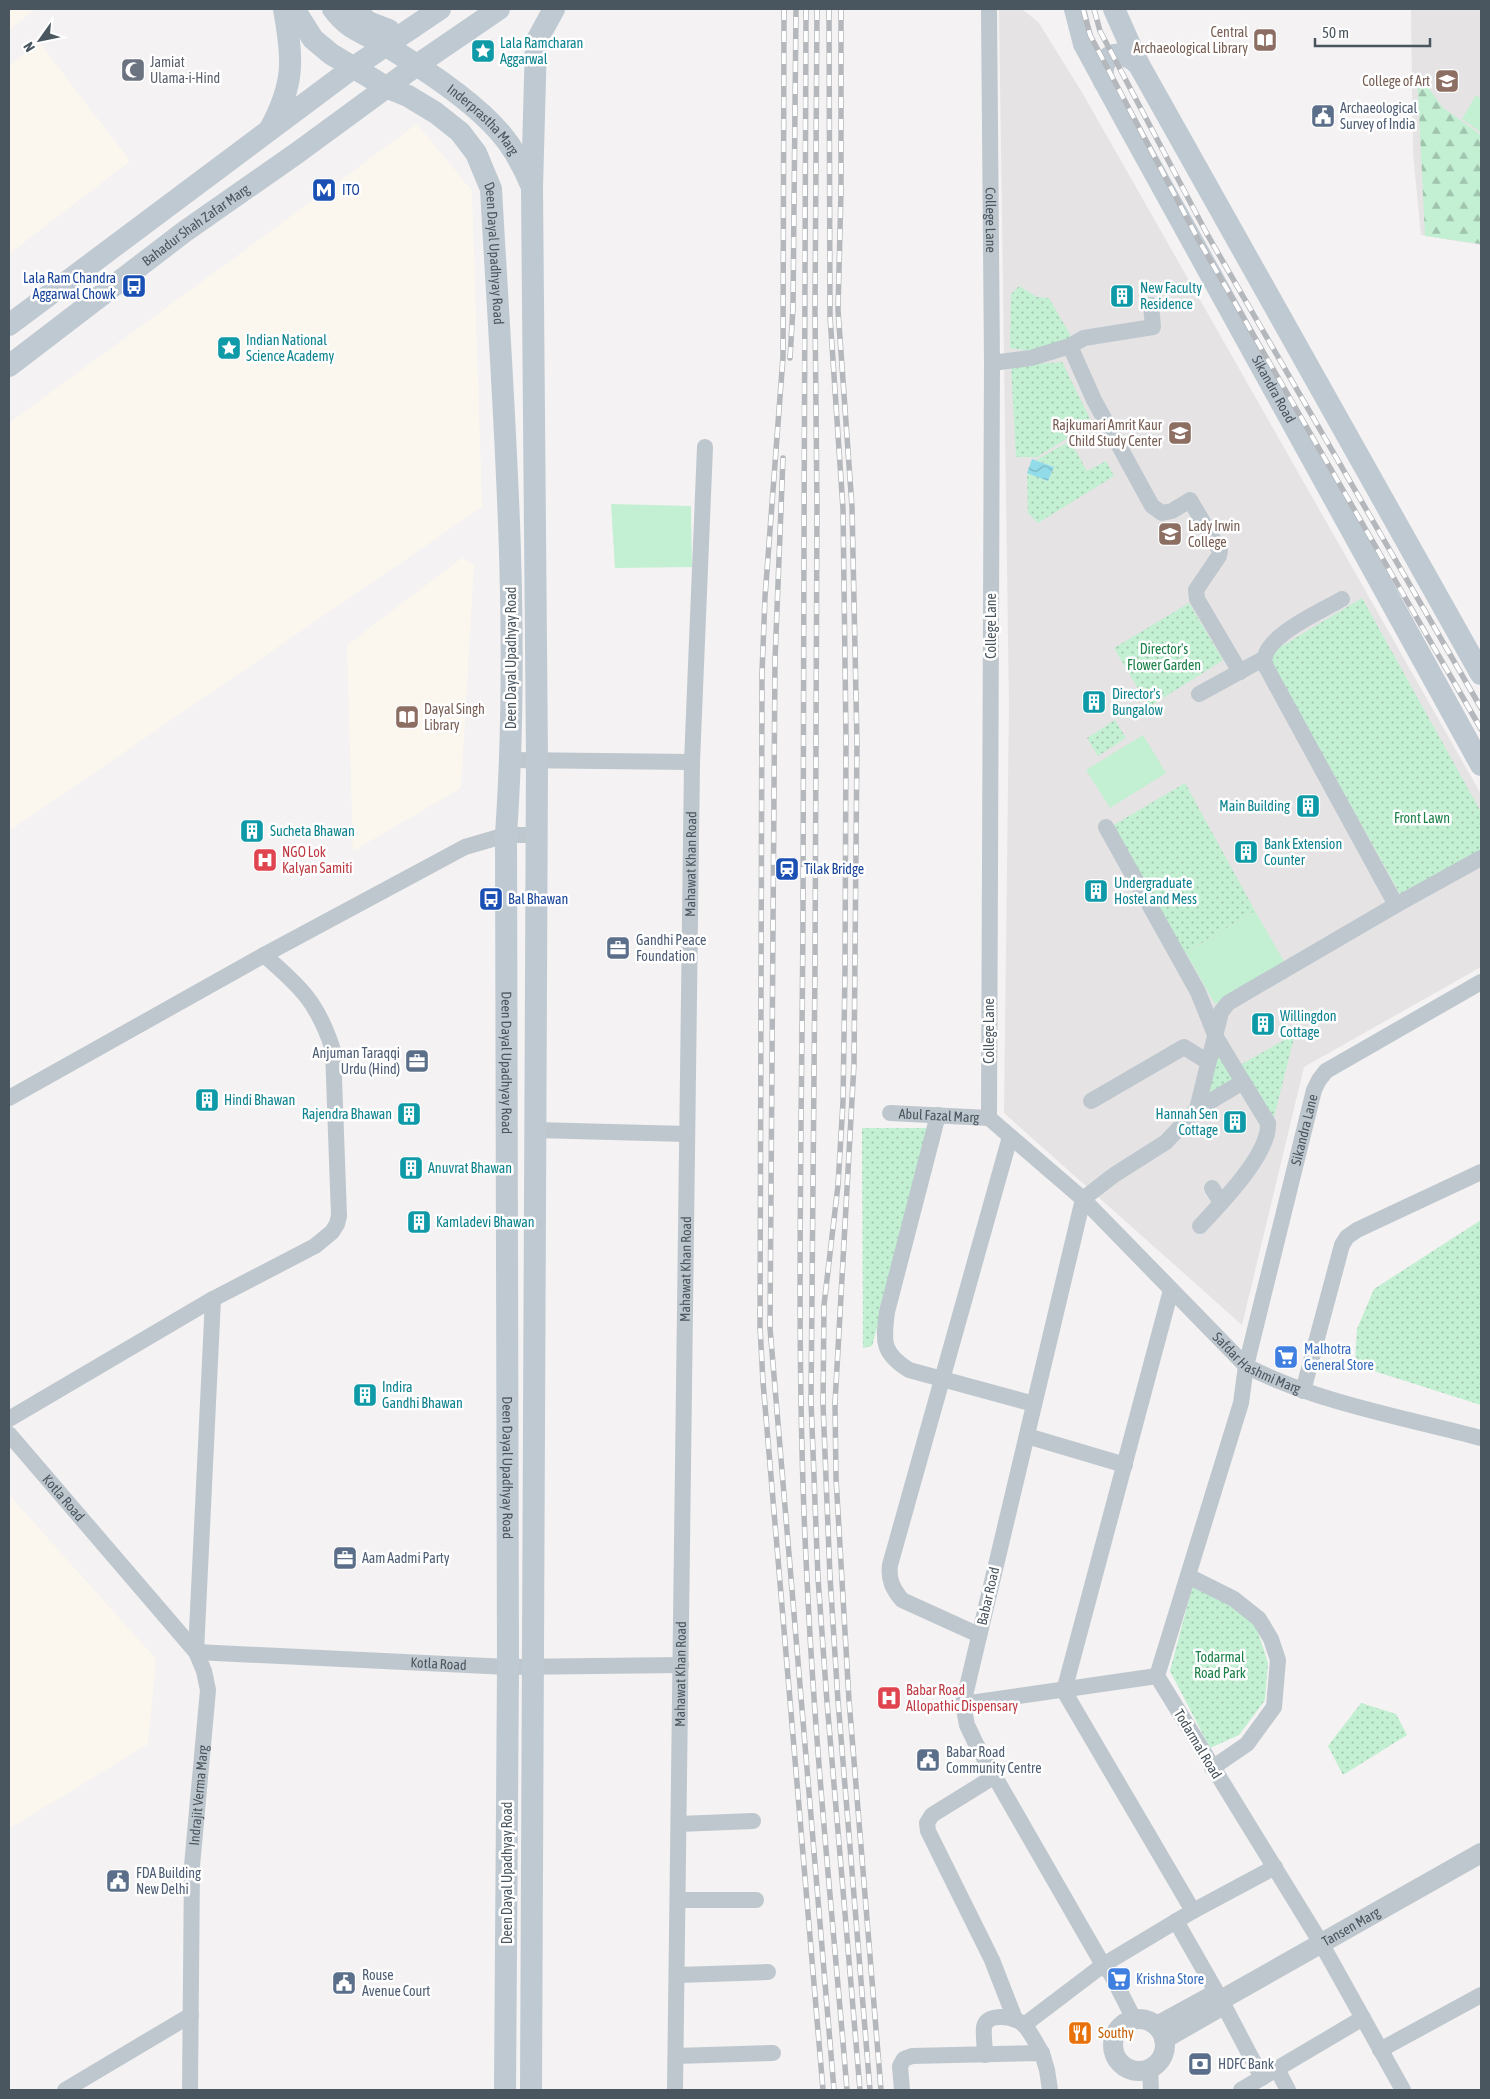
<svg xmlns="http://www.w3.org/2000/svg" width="1490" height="2099" viewBox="0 0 1490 2099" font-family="'Asap Condensed',sans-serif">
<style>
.commercial{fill:#fcf7ee}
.education{fill:#e5e3e4}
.green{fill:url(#green-dots)}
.forest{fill:url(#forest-firs)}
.pitch{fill:#c3efd2}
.water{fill:url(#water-waves)}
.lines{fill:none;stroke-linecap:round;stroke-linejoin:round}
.minor{stroke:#bec7ce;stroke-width:16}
.tertiary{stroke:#bec7ce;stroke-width:20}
.secondary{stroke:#bfc9d2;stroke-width:22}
.rail-casing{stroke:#b4b8bc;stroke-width:5.5}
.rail{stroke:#fff;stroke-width:4;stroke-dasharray:11;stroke-linecap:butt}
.labels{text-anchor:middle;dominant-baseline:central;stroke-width:5;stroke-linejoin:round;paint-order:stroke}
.education-label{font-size:14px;fill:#785e54;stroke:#fff;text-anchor:end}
.culture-label{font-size:14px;fill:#0d838f;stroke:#fff;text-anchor:start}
.worship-label{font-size:14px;fill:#5b616d;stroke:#fff;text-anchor:start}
.service-label{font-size:14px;fill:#4e5e75;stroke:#fff;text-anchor:start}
.street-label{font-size:14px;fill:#4a565f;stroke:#fff}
.transit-label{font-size:14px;fill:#164399;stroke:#fff;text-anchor:start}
.park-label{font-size:14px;fill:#1b8048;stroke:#fff}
.health-label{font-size:14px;fill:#be3a42;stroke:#fff;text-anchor:start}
.shop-label{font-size:14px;fill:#366cbe;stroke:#fff;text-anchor:start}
.food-label{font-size:14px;fill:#c56008;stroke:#fff;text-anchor:start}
</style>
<defs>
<pattern id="green-dots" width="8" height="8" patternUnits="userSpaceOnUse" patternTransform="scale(1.25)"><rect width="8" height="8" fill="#c3efd2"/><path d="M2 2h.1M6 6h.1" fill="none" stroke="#a0c4ae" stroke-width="1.8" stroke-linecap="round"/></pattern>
<pattern id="forest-firs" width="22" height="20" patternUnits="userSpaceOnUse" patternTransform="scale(1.25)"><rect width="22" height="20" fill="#c3efd2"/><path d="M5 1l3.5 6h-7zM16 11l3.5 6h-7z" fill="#a0c4ae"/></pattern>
<pattern id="water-waves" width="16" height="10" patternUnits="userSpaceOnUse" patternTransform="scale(1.25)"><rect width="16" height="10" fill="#92dcea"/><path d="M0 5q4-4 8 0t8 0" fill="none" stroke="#79b5c1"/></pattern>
</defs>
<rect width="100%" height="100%" fill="#f4f2f2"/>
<g class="commercial">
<path d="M9,9H36L9,30Z"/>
<path d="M39,42L130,161L9,254V66Z"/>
<path d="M417,124L472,191L482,507L9,831V423Z"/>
<path d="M462,558L474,565L461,788L353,851L347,645Z"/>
<path d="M9,1495L156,1659L148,1744L9,1829Z"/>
</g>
<g class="education">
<path d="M999,9H1022L1039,23L1083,94L1481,794V967L1304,1067L1242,1325L1004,1113L1009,705Z"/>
<path d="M1411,9H1481V245L1421,235L1413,153Z"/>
</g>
<g class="green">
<path d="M1019,286L1037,297L1049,298L1072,338L1030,351L1010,348L1011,294Z"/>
<path d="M1062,362L1092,423L1037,457H1016L1011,366Z"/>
<path d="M1070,441L1087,471L1106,461L1114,476L1038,523L1028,513L1027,473L1048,480L1054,467L1036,460Z"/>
<path d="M1362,598L1481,812V852L1401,896L1270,659L1272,652Z"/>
<path d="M1189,603L1223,660L1149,707L1114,648Z"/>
<path d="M1115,720L1126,738L1098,756L1087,738Z"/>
<path d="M1185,783L1255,911L1182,955L1112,826Z"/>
<path d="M1295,1034L1273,1121L1240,1065Z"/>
<path d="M1217,1053L1234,1081L1203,1099Z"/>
<path d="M862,1128H930L872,1346L863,1348Z"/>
<path d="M1481,1220V1405L1355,1365L1357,1329L1374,1289Z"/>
<path d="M1193,1584L1226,1593L1256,1626L1268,1663L1265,1700L1239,1735L1210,1748L1170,1671Z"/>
<path d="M1361,1703L1396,1714L1407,1735L1343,1775L1328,1746Z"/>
</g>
<path class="forest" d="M1417,71L1442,107L1481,135V244L1425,236Z"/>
<g class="pitch">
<path d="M1476,95L1481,99V132L1462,119Z"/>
<path d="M611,504L691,506L692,567L615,568Z"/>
<path d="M1143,735L1166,773L1110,808L1086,770Z"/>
<path d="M1255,911L1285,963L1215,1004L1186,953Z"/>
</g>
<path class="water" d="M1032,459L1054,467L1048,481L1027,473Z"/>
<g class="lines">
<g class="minor">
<path id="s1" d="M989,9L992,363L989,1118L1083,1199L1246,1366C1319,1403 1402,1417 1481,1438"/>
<path d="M1070,346L1084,338L1153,327L1151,305"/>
<path d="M992,363L1031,358L1070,346L1094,400L1152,506L1162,513L1172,511L1190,500L1216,544L1220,551L1219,556L1196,590L1197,599L1240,672"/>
<path d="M1342,599C1322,611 1258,638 1265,665L1396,905L1481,858"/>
<path d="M1199,694L1263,659"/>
<path d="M511,760L692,762"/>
<path d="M1106,827L1198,992L1216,1037L1243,1082L1197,1109"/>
<path d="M9,1098L264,955L465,847L506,835H536"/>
<path d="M1091,1101L1184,1047L1208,1062"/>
<path id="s2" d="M890,1113L989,1118"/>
<path d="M938,1115L887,1312C883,1342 882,1353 909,1370L1034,1404"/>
<path d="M535,1130L687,1134"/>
<path d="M1212,1188L1221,1203"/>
<path d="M1083,1199L963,1704L967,1725L976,1744L1103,1965L1111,1974L1134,2019"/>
<path d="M1083,1199L1114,1175L1166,1142L1197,1109L1221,1012L1228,1003L1396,905"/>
<path d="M1200,1226C1221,1203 1270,1154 1268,1123L1243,1082"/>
<path d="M1171,1290L1064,1691L1193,1911"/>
<path d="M1303,1391L1342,1245L1347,1237L1357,1230L1481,1172"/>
<path d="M9,1419L213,1299L315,1246L332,1232L337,1224L339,1216L333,1050C318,1003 301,987 264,955"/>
<path id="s3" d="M9,1434L196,1652L508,1667L681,1665"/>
<path d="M1027,1436L1125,1465"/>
<path d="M1188,1576L1234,1599L1259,1619L1271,1639L1278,1660L1274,1707L1247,1744L1212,1768"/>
<path d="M979,1635L902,1600C893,1589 888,1580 890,1565L1010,1137"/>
<path d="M963,1704L1157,1676"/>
<path d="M995,1776L932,1815L927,1823L928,1831L992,1960L1015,2019"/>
<path d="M679,1824L753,1821"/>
<path d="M678,1900H756"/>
<path d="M1176,1921L1221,2000L1262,2078"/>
<path d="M677,1975L768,1972"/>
<path d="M1024,2025L1103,1965L1193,1911L1275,1867"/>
<path d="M1380,2050L1481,1995"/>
<path d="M985,2055C985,2046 983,2035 984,2027C987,2011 1018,2017 1025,2026C1032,2034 1036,2044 1042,2053"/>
<path d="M676,2056L773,2053"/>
<path d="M1150,2069L1151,2090"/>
<path d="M1277,2069L1288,2090"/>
<path d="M65,2090L191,2015"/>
<path id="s4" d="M190,2090L192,1866L208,1690L204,1671L196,1652L213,1299"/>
<path id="s5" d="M675,2090L692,762L705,447"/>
<path d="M902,2090L900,2066L904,2059L912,2056L1042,2053L1047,2070L1050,2090"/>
<path d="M1241,2090L1363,2018"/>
<path id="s6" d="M1403,2090L1321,1943L1157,1676L1241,1403L1246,1366L1314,1090L1319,1080L1326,1071L1481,982"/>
</g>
<g class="tertiary">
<circle cx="1139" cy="2045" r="26"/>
<path d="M1157,2026L1210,1997L1221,2000"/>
<path id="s7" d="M1164,2039L1218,2008L1221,2000L1481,1853"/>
</g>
<g class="secondary">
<path id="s8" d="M294,9L313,39L331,54L386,87L408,96L436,113L460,132L476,153L491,189C503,404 521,620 506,835L508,1667L505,2090"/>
<path id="s9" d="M333,9C351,33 365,32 388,47C426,70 484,108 509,144C518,157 525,170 531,185"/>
<path d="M354,9L368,22L389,30"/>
<path id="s10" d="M1075,9L1084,44L1121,112L1481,765"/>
<path d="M1114,9L1139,65L1481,674"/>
<path d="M1104,81C1097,54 1121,46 1139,65"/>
<path d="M270,129C295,83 293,59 284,9"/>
<path d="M9,325L354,67L440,9"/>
<path id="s11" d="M9,366L184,232L297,153L417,65L499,9"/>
<path d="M531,2090L537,760L532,188L536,42L554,9"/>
</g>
<defs>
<g id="rail">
<path d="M784,9L783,357L765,597L762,673L760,1327L763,1382L823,2090"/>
<path d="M806,9C804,309 804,609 803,909C802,1132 795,1356 807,1579C815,1750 833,1920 847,2090"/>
<path d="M817,9L815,312L817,508L815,967L811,1401L818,1578L827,1702L860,2090"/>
<path d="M829,9L830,316L843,509L846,739L845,970L843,1102L838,1185L824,1305L823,1404L830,1577L838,1701L870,2090"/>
<path d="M841,9V191L838,310L852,507L857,743L854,1064L835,1403L836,1478L849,1700L881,2090"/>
<path d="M1083,9L1090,35L1198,239L1481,729"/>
<path d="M1094,9L1100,31L1207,234L1481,708"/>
<path d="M790,358L793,308L796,9"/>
<path d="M783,458L775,660L770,1328L834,2090"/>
</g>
</defs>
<use href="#rail" class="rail-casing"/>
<use href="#rail" class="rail"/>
</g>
<defs>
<symbol id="library-square" viewBox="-11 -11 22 22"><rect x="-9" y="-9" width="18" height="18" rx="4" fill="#8d6e63" stroke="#fff"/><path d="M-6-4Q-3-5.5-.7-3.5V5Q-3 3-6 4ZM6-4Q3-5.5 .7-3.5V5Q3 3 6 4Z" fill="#fff"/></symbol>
<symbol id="sight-square" viewBox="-11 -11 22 22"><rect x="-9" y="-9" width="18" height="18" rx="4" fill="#0f9aa8" stroke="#fff"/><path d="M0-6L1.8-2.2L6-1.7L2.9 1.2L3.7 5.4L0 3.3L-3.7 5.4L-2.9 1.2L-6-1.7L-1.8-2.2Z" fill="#fff"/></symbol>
<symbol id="mosque-square" viewBox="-11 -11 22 22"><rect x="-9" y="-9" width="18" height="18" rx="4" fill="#6b7280" stroke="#fff"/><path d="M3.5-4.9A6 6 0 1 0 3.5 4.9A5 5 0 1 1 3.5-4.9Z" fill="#fff"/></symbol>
<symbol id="university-square" viewBox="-11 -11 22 22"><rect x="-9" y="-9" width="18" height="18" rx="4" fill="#8d6e63" stroke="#fff"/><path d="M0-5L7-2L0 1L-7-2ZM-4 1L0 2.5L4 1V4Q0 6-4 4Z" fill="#fff"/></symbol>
<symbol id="civic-square" viewBox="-11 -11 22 22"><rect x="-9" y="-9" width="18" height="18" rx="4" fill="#5c6f8a" stroke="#fff"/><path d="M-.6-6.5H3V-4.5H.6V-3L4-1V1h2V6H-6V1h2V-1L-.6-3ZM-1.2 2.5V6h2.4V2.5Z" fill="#fff"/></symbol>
<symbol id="metro-square" viewBox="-11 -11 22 22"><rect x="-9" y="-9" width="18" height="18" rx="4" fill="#1a4fb4" stroke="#fff"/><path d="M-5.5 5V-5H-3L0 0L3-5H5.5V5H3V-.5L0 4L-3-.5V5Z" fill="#fff"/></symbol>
<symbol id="bus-square" viewBox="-11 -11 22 22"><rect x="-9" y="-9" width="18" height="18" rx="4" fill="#1a4fb4" stroke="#fff"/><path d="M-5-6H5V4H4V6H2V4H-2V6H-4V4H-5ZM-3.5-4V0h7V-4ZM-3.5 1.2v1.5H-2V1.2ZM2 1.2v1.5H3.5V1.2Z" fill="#fff"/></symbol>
<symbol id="building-square" viewBox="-11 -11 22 22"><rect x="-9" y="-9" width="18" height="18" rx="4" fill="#0f9aa8" stroke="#fff"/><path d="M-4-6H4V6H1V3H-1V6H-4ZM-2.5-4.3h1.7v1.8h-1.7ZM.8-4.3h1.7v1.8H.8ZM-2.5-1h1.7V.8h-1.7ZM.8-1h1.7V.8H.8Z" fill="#fff"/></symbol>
<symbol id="school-square" viewBox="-11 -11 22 22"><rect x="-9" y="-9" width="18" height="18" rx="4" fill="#8d6e63" stroke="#fff"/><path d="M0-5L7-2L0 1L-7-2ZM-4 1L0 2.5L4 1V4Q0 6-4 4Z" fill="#fff"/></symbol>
<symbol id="hospital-square" viewBox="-11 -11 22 22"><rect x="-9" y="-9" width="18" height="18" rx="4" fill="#e0444e" stroke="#fff"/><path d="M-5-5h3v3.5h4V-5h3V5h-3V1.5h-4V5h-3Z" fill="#fff"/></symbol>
<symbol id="station-square" viewBox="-11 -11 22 22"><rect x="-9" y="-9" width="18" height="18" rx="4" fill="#1a4fb4" stroke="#fff"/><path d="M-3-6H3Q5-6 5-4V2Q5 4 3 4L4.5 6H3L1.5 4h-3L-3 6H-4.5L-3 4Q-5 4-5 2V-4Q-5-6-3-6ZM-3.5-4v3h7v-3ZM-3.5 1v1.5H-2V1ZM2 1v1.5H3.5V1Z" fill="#fff"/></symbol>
<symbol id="office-square" viewBox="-11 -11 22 22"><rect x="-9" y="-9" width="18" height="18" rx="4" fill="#5c6f8a" stroke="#fff"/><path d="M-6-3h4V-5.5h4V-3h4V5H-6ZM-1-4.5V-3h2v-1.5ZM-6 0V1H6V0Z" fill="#fff"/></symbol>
<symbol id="supermarket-square" viewBox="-11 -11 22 22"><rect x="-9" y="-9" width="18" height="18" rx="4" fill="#3f7fe0" stroke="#fff"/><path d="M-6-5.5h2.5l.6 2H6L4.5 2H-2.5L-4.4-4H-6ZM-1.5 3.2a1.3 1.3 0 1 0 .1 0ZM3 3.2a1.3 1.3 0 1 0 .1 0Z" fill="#fff"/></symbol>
<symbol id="restaurant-square" viewBox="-11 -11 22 22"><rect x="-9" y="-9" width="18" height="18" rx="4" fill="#e8710a" stroke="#fff"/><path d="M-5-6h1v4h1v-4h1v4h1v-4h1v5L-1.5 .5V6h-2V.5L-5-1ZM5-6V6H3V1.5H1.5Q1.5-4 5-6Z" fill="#fff"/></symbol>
<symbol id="bank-square" viewBox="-11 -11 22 22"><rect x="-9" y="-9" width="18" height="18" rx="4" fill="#5c6f8a" stroke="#fff"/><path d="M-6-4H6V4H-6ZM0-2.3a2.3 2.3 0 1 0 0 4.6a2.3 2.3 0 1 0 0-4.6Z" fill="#fff"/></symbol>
</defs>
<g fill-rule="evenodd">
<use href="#library-square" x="1251" y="26" width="28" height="28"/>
<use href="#sight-square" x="469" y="37" width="28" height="28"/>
<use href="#mosque-square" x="119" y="56" width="28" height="28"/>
<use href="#university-square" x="1433" y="67" width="28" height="28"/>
<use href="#civic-square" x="1309" y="102" width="28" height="28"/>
<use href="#metro-square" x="310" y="176" width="28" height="28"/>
<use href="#bus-square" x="120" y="272" width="28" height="28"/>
<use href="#building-square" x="1108" y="282" width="28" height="28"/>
<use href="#sight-square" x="215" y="334" width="28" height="28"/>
<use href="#school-square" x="1166" y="419" width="28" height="28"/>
<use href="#university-square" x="1156" y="520" width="28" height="28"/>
<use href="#building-square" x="1080" y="688" width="28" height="28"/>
<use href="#library-square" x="393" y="703" width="28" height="28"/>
<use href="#building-square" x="1294" y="792" width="28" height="28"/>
<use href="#building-square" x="238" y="817" width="28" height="28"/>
<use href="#building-square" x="1232" y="838" width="28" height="28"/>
<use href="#hospital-square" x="251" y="846" width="28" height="28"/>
<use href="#station-square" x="773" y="855" width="28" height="28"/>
<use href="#building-square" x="1082" y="877" width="28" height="28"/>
<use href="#bus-square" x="477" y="885" width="28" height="28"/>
<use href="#office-square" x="604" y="934" width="28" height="28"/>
<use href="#building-square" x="1249" y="1010" width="28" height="28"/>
<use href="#office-square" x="403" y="1047" width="28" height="28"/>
<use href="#building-square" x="193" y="1086" width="28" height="28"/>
<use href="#building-square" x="395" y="1100" width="28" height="28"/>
<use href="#building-square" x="1221" y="1108" width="28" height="28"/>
<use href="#building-square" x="397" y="1154" width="28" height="28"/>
<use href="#building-square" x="405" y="1208" width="28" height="28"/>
<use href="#supermarket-square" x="1272" y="1343" width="28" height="28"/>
<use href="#building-square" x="351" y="1381" width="28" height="28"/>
<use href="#office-square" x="331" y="1544" width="28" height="28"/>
<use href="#hospital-square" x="875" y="1684" width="28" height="28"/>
<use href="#civic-square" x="914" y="1746" width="28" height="28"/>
<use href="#civic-square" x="104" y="1867" width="28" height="28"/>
<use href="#supermarket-square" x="1105" y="1965" width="28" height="28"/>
<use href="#civic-square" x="330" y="1969" width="28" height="28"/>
<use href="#restaurant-square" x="1066" y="2019" width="28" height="28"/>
<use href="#bank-square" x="1186" y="2050" width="28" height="28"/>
</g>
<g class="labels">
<g class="education-label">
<text x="1248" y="32">Central<tspan x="1248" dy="16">Archaeological Library</tspan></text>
<text x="1430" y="81">College of Art</text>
<text x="1162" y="425">Rajkumari Amrit Kaur<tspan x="1162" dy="16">Child Study Center</tspan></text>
<text x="1188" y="526" text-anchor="start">Lady Irwin<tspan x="1188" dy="16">College</tspan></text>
<text x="424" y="709" text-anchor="start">Dayal Singh<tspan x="424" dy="16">Library</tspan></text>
</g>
<g class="culture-label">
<text x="500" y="43">Lala Ramcharan<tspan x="500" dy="16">Aggarwal</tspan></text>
<text x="1140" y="288">New Faculty<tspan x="1140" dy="16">Residence</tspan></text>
<text x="246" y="340">Indian National<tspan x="246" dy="16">Science Academy</tspan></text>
<text x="1112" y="694">Director's<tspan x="1112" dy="16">Bungalow</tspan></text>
<text x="1290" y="806" text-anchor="end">Main Building</text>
<text x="270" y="831">Sucheta Bhawan</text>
<text x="1264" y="844">Bank Extension<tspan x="1264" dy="16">Counter</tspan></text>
<text x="1114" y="883">Undergraduate<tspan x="1114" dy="16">Hostel and Mess</tspan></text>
<text x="1280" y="1016">Willingdon<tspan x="1280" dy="16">Cottage</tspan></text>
<text x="224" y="1100">Hindi Bhawan</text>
<text x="392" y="1114" text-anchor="end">Rajendra Bhawan</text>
<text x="1218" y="1114" text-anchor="end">Hannah Sen<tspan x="1218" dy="16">Cottage</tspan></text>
<text x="428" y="1168">Anuvrat Bhawan</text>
<text x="436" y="1222">Kamladevi Bhawan</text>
<text x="382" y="1387">Indira<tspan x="382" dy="16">Gandhi Bhawan</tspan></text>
</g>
<g class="worship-label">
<text x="150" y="62">Jamiat<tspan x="150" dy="16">Ulama-i-Hind</tspan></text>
</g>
<g class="service-label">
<text x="1340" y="108">Archaeological<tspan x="1340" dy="16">Survey of India</tspan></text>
<text x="636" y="940">Gandhi Peace<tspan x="636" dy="16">Foundation</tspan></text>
<text x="400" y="1053" text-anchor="end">Anjuman Taraqqi<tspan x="400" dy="16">Urdu (Hind)</tspan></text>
<text x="362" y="1558">Aam Aadmi Party</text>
<text x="946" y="1752">Babar Road<tspan x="946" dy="16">Community Centre</tspan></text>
<text x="136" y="1873">FDA Building<tspan x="136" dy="16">New Delhi</tspan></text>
<text x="362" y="1975">Rouse<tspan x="362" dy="16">Avenue Court</tspan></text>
<text x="1218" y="2064">HDFC Bank</text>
</g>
<g class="street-label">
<text stroke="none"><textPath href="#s9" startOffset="188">Inderprastha Marg</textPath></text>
<text stroke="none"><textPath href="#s1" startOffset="211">College Lane</textPath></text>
<text stroke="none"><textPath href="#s11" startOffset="234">Bahadur Shah Zafar Marg</textPath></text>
<text stroke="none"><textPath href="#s8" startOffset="340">Deen Dayal Upadhyay Road</textPath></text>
<text stroke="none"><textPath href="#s10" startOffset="430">Sikandra Road</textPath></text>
<text transform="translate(991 626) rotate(-90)">College Lane</text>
<text transform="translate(511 658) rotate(-90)">Deen Dayal Upadhyay Road</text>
<text stroke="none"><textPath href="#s5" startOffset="1226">Mahawat Khan Road</textPath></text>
<text transform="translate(989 1031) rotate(-90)">College Lane</text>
<text stroke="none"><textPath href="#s8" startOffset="1150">Deen Dayal Upadhyay Road</textPath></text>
<text stroke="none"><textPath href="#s2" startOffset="49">Abul Fazal Marg</textPath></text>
<text stroke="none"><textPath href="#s6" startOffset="1048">Sikandra Lane</textPath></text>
<text stroke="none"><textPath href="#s5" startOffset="821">Mahawat Khan Road</textPath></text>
<text stroke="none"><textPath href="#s1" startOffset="1474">Safdar Hashmi Marg</textPath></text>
<text stroke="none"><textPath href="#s8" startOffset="1555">Deen Dayal Upadhyay Road</textPath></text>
<text stroke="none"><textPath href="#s3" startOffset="84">Kotla Road</textPath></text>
<text transform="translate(988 1596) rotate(-77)">Babar Road</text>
<text stroke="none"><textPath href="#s3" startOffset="530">Kotla Road</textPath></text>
<text stroke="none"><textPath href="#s5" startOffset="416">Mahawat Khan Road</textPath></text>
<text transform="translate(1198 1744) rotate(59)">Todarmal Road</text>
<text stroke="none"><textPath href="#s4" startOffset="295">Indrajit Verma Marg</textPath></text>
<text transform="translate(507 1873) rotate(-90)">Deen Dayal Upadhyay Road</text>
<text stroke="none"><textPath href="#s7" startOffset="220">Tansen Marg</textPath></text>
</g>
<g class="transit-label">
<text x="342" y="190">ITO</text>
<text x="116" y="278" text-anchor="end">Lala Ram Chandra<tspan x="116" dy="16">Aggarwal Chowk</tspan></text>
<text x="804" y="869">Tilak Bridge</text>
<text x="508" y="899">Bal Bhawan</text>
</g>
<g class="park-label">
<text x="1164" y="649">Director's<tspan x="1164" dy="16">Flower Garden</tspan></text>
<text x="1422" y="818">Front Lawn</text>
<text x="1220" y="1657">Todarmal<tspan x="1220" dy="16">Road Park</tspan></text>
</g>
<g class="health-label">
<text x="282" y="852">NGO Lok<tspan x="282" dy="16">Kalyan Samiti</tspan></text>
<text x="906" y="1690">Babar Road<tspan x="906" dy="16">Allopathic Dispensary</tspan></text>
</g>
<g class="shop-label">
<text x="1304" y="1349">Malhotra<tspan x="1304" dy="16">General Store</tspan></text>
<text x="1136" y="1979">Krishna Store</text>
</g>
<g class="food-label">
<text x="1098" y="2033">Southy</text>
</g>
</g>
<rect width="1490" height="2099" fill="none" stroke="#4a565f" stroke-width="20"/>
<g transform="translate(40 40) rotate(237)" stroke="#ffffff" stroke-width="4" paint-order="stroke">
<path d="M0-4L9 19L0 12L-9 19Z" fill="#4a565f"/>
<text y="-8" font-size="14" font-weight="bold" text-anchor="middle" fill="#4a565f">N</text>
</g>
<path d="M1315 38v8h115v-8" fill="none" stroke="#4a565f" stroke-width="2.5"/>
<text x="1322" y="38" font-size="15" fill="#4a565f" stroke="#ffffff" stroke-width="4" paint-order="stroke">50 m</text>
</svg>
